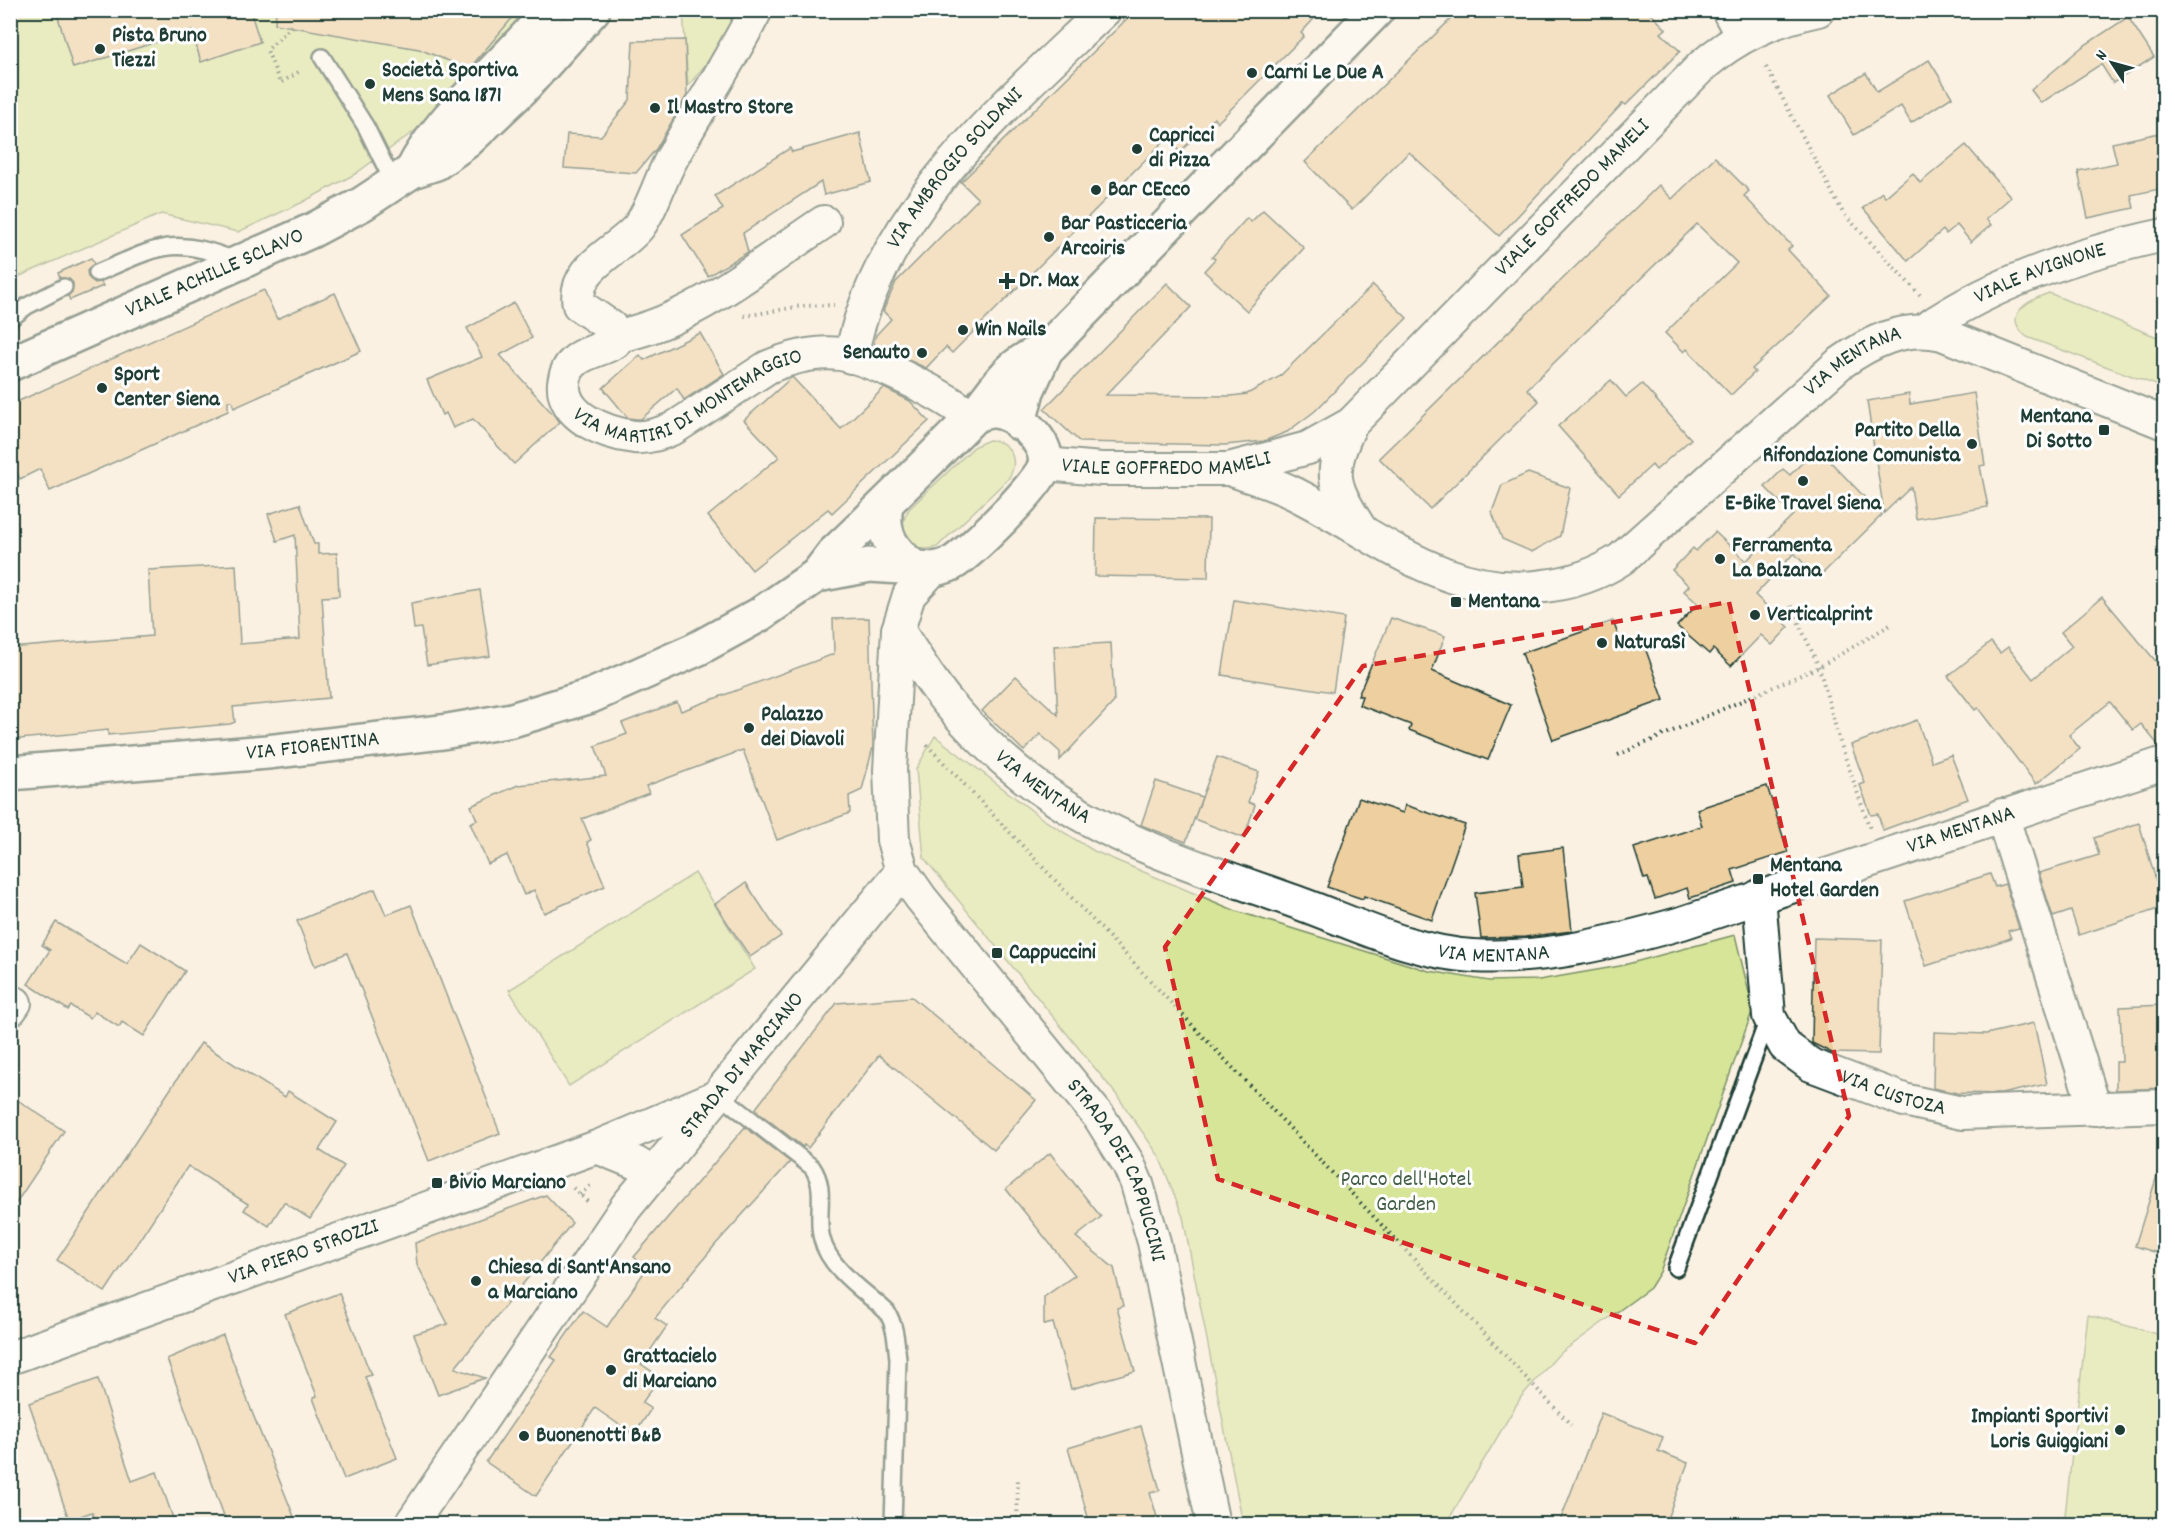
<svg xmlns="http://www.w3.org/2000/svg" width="2175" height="1535" viewBox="0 0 2175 1535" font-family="Dekko,sans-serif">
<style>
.green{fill:#d6e598;stroke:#7a9166;stroke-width:1.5}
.building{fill:#edcfa0;stroke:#1f3d34;stroke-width:1.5}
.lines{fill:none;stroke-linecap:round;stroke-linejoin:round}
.service-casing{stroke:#1f3d34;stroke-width:20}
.minor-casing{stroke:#1f3d34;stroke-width:36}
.secondary-casing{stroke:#1f3d34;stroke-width:38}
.path{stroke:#1f3d34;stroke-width:4;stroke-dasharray:1.5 4.5;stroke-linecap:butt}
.service{stroke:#fff;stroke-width:15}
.minor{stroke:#fff;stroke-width:32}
.secondary{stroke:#fff;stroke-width:33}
.marked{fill:none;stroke:#d62828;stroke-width:4.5;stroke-dasharray:12 8;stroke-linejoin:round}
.poi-dot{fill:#1f3d34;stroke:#fff;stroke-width:2}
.labels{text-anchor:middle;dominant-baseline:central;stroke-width:6;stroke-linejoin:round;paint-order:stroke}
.poi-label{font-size:22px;font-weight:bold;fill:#1f3d34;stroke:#fff;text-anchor:start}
.street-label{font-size:22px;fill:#1f3d34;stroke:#fff}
.park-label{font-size:22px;fill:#445f48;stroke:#fff}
</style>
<rect width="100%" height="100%" fill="#faf1e2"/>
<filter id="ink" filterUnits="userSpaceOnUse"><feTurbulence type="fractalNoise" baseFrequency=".0167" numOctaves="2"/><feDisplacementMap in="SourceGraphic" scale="12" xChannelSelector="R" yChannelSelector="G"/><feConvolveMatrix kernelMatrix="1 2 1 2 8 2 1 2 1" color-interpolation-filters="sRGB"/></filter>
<g filter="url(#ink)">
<g class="green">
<path d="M10,11H532L424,124L355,174L301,203L238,232L161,214L11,280Z"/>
<path d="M683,11H741L728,37L688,86Z"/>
<path d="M2049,293L2157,337L2164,324V388L2027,337C2000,315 2029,300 2049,293Z"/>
<path d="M989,440C1011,441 1020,461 1008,479L937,547C908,556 894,532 909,509L975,446Z"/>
<path d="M935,736L1044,820L1094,851L1236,911L1429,971L1489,981L1539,980L1620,966L1735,935L1753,1009L1660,1272L1650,1288L1558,1355L1521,1397L1446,1524H1243L1183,1217L1159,1156L1116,1094L924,858L916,769Z"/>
<path d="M695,873L755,969L569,1086L509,990Z"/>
<path d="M2088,1315L2164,1336V1524H2064Z"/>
</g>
<g class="building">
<path d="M56,10H250L260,42L201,62L192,31L73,68Z"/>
<path d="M276,10H519L469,69L419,49L275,24Z"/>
<path d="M1136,10H1322L1301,33L1304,36L1218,122L1214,118L1180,152L1167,138L952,353L946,347L926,368L877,346L874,343L876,335L891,319L883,311L896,282L978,199L961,182Z"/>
<path d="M1460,10H1647L1666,29L1661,33L1680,51L1626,105L1623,103L1499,236L1409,152L1352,210L1305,162Z"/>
<path d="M2128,17L2154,57L2113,83L2101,64L2041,103L2031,90L2082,47Z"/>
<path d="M685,40L687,95L656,149L636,173L564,168L567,134L601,136L630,100L633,41Z"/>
<path d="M1929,60L1952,97L1911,123L1901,106L1854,135L1830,95L1866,73L1877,92Z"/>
<path d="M2164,132V188L2131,195L2134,208L2088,218L2078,171L2117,163L2112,143Z"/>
<path d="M860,133L871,182L824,195L821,182L743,233L748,252L708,276L682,235L723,209L715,196L790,148L792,152Z"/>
<path d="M1966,145L2011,197L1986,219L1991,225L1971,242L1957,225L1946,234L1943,230L1908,261L1863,208L1882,192L1885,197L1913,173L1920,183Z"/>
<path d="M1715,157L1749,191L1744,196L1792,246L1788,250L1831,296L1752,369L1755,372L1731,395L1687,349L1684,352L1665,333L1737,263L1697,224L1527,389L1539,401L1430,509L1379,458L1659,185L1672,199Z"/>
<path d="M1263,210L1304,248L1247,311L1204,271L1215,259L1212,257L1247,218L1251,222Z"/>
<path d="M91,258L94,264L87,271L88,277L95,283L101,282L103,286L70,300L68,296L72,292L73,283L69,279L60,278L58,273Z"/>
<path d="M1167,283L1191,307L1106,395L1231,396L1247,394L1279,377L1373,285L1407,318L1315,411L1287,432L1264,441L1225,445L1080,442L1044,409Z"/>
<path d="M264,290L277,319L335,293L361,351L234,408L232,401H228V411L50,491L40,469L20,479L10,458V405Z"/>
<path d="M514,303L532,338L500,355L560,422L514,464L473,419L453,428L446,413L442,415L427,380L482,357L467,328Z"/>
<path d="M700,333L724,374L684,400L677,388L641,419H636L628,418L603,388L640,355L644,360Z"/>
<path d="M792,377L841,429L884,388L910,401L929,421L832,513L828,509L752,570L708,516L779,457L744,420Z"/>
<path d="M1611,380L1626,397L1642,384L1691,439L1656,470L1652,465L1619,495L1558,426Z"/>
<path d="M1974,393L1985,465L1980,466L1988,507L1916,519L1911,487L1884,513L1867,401L1909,394L1910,404Z"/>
<path d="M1817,448L1882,515L1818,578L1794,553L1755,595L1789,627L1772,645L1761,635L1731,666L1713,649L1709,654L1677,626L1698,604L1684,591L1689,586L1672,570L1693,548L1696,551L1715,532L1746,561L1793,515L1765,487L1783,469L1790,475Z"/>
<path d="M1528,473L1570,488L1560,536L1532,552L1502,539L1492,512L1502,485Z"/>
<path d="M300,504L314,544H318V554L337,553L339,596L322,597L329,698L233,707L235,722L230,724L108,735V730L10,740V648L152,636L148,570L236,565L240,644L300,639L295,535L277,541L268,514Z"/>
<path d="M1096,518L1209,519L1208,578L1095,576Z"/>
<path d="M480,590L490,656L427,665L421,628L414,629L411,603Z"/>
<path d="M2102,597L2164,671V745L2159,746L2141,724L2133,730L2110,702L2069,735L2080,749L2036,784L1978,708L1975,710L1948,676L1991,642L2000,653L2008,647L2033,679L2072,646L2061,632Z"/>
<path d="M1234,600L1344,618L1333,692L1222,675Z"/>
<path d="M869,618L873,747L862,790L849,796L850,813L777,840L743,750L646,786L649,793L582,819L591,840L587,842L605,886L544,913L534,890L524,895L507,855L488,864L470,823L477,820L471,806L518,785L606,776L595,746L627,734L622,723L677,702L681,711L834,654L833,619Z"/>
<path d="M1391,618L1445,636L1432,671L1511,705L1488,760L1409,730L1411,725L1359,705L1362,696H1358Z"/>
<path d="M1613,621L1622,646L1643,642L1664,700L1553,740L1522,653Z"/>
<path d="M1111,643L1114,702L1060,760V752L1040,734L1024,751L982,711L1016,676L1058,715L1054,646Z"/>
<path d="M1917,720L1932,762L1951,755L1968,799L1883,830L1878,814L1871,815L1860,785L1865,783L1851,745Z"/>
<path d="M1217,757L1259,772L1248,802L1255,805L1244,838L1194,819Z"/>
<path d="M1156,781L1202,797L1186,842L1141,825Z"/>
<path d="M1767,786L1788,852L1732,870L1736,883L1690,898L1687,888L1655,899L1648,878L1644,879L1634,848L1702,826L1697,809Z"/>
<path d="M1359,798L1403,813L1405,805L1465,825L1432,920L1364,896L1363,899L1327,887Z"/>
<path d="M2139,823L2164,907L2079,935L2071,911L2053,917L2039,873L2099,855L2094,838Z"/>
<path d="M1563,848L1572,931L1525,937L1481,938L1475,893L1523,887L1519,854Z"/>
<path d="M1990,874L1995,887L2005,884L2019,928L2008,931L2011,938L1926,966L1905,901Z"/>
<path d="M746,883L781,936L750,957L715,904Z"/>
<path d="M375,889L386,915L411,905L500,1133L429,1161L347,953L315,966L297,921Z"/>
<path d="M56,922L127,964L141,943L185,971L144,1036L122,1022L119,1027L95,1012L90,1018L71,1006L68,1010L28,984L50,950L42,945Z"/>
<path d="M1814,938L1882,940L1879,1054L1832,1053L1812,1043Z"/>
<path d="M912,997L1036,1100L994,1150L879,1055L808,1148L804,1145L803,1147L758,1112L756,1108L837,1003Z"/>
<path d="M2164,1005V1088L2116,1090V1062H2122L2120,1007Z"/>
<path d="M2034,1023L2047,1084L2001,1094L1957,1093L1933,1088L1934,1032L1986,1034Z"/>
<path d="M201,1043L285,1097L288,1091L337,1122L319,1150L344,1166L310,1219L284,1202L269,1226L244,1210L248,1204L188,1166L105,1292L57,1260Z"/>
<path d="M10,1095L64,1131L10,1212Z"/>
<path d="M745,1127L790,1162L715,1245L655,1318L667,1326L641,1364L660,1377L642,1403L651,1409L634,1435L595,1408L536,1496L486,1462L556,1360L551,1357L583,1311L607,1327L647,1268L634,1257Z"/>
<path d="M1050,1153L1101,1217L1076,1237L1114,1268L1123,1306L1117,1308L1135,1371L1071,1389L1053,1323L1044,1325V1297L1075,1275L1006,1189Z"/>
<path d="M2159,1169H2164V1255L2135,1246Z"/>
<path d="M546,1195L572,1223L455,1368L485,1378L438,1395L414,1334L448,1324L417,1264L415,1243Z"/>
<path d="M339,1293L371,1375L365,1377L397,1458L344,1479L313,1398L317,1396L285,1314Z"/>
<path d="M223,1335L252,1412L297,1524H227L167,1359Z"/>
<path d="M98,1379L132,1481L157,1472L175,1524H97L92,1512L69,1520L29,1403Z"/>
<path d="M1601,1413L1663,1437L1658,1451L1688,1463L1665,1524H1559Z"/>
<path d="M1141,1426L1160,1490L1150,1493L1159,1524H1090L1068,1448Z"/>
</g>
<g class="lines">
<defs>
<g id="service">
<path d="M322,57L366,127L394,184"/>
<path d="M97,273C158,247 172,235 237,261"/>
<path d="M10,319L27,306L64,287"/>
<path d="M720,1095L812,1167C828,1190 815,1214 822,1239C829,1269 866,1292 887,1312C896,1327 896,1342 898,1359L893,1524"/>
<path d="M1676,1268L1768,1019"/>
</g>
<g id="minor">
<path id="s1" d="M756,10C730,61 699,108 672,158C660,179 654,205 640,225C622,250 571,266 579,305L611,327L618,336L615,342C602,350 584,352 574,362C568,367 565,375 564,383C561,417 606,433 634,437C648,438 661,434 674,428L768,367C790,358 816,351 840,354C870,358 949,397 971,418"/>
<path d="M1728,10L1742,36"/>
<path id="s2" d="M1924,330C1995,281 2080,253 2164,235"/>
<path d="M618,336C694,321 760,264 824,222"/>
<path id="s3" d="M851,357C879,211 1003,108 1105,10"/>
<path d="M1351,424C1327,475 1332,484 1361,530"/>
<path id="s4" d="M1045,464L1101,469H1229L1308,448L1351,424L1702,66C1737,36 1772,20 1818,10"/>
<path id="s5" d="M1229,469C1249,476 1269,482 1289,491C1373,531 1445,600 1544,586C1572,583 1598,574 1621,559L1839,364C1870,342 1903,325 1942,334L2164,423"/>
<path id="s6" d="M933,569L909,595L898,630L890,770L893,840L902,871L921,898L1100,1118L1128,1163L1137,1184L1154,1242L1213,1524"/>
<path id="s7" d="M898,630C915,655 930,682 950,705C980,740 1019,776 1058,801C1132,849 1222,875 1304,905C1358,925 1415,953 1473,956C1544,960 1614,942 1682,923L2164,763"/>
<path d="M2002,815L2095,1109"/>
<path id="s8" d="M1759,896L1769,1016L1785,1046L1811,1065L1904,1100L1962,1113L2164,1106"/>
<path d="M10,1010L15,1003"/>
<path d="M597,1147L636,1163L653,1174"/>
<path id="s9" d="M10,1358L597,1147L713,1098"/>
<path id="s10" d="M411,1524L626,1207L902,871"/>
</g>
<g id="secondary">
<path d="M412,171C443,110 507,65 549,10"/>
<path id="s11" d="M10,364L313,230L362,204L412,171L436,163L467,141L521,90L593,10"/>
<path d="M1019,423L1027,391L1046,350L1377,10"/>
<path d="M886,504C881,534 891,550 915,568"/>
<path d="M817,575L833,554C879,511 923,467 967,423C995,394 1003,364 1046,350"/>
<path id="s12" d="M10,773L267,752L442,732L512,720L591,696L697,649L759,615L817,575L870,565L933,569C939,568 945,567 951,564C969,554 1040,484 1045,465C1050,442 1015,411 993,411C985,411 978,414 971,418"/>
</g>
</defs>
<use href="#service" class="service-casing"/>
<use href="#minor" class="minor-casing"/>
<use href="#secondary" class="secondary-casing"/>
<g class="path">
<path d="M292,26L267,50L280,83L302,70"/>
<path d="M1766,67L1843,213L1920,295"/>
<path d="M744,316L802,306L834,305"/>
<path d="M2160,388L2164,377"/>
<path d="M1791,606L1819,667L1839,739L1870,829"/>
<path d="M927,745L1571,1425"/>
<path d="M1618,755L1819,667L1890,625"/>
<path d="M573,1188L589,1203"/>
<path d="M580,1195L592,1184"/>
<path d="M1017,1524L1018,1477"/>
</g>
<use href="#service" class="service"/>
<use href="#minor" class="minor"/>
<use href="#secondary" class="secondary"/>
</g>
</g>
<path d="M0 0H2175V1535H0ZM1729,602L1849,1116L1695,1343L1218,1179L1165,947L1363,666Z" fill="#faf1e2" fill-opacity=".55" fill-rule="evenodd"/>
<path class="marked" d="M1729,602L1849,1116L1695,1343L1218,1179L1165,947L1363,666Z"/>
<g class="poi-dot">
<circle cx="100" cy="49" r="6"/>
<circle cx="1252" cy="73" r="6"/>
<circle cx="370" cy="84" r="6"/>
<circle cx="655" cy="108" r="6"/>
<circle cx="1137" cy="149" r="6"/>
<circle cx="1096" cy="190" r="6"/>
<circle cx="1049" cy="237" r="6"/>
<path d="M1004 272h6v6h6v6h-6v6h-6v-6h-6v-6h6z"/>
<circle cx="963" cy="330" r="6"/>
<circle cx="922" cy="353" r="6"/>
<circle cx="102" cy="388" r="6"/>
<rect x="2098" y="424" width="12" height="12" rx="3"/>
<circle cx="1972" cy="444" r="6"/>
<circle cx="1803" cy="481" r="6"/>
<circle cx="1720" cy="559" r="6"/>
<rect x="1450" y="596" width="12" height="12" rx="3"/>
<circle cx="1755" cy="615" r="6"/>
<circle cx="1602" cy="643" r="6"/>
<circle cx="749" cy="728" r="6"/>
<rect x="1752" y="873" width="12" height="12" rx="3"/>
<rect x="991" y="947" width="12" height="12" rx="3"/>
<rect x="431" y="1177" width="12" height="12" rx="3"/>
<circle cx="476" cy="1281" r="6"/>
<circle cx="611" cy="1370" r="6"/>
<circle cx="2120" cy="1430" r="6"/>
<circle cx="524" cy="1436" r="6"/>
</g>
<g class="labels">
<g class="poi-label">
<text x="112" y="36">Pista Bruno<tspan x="112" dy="25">Tiezzi</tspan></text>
<text x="382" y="71">Società Sportiva<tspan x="382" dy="25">Mens Sana 1871</tspan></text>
<text x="1264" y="73">Carni Le Due A</text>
<text x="667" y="108">Il Mastro Store</text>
<text x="1149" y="136">Capricci<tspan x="1149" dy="25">di Pizza</tspan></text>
<text x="1108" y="190">Bar CEcco</text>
<text x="1061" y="224">Bar Pasticceria<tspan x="1061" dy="25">Arcoiris</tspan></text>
<text x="1019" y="281">Dr. Max</text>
<text x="975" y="330">Win Nails</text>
<text x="910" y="353" text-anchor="end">Senauto</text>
<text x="114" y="375">Sport<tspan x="114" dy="25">Center Siena</tspan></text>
<text x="2092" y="417" text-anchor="end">Mentana<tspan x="2092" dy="25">Di Sotto</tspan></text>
<text x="1960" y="431" text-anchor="end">Partito Della<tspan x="1960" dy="25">Rifondazione Comunista</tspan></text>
<text x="1803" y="504" text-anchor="middle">E-Bike Travel Siena</text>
<text x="1732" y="546">Ferramenta<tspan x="1732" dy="25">La Balzana</tspan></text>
<text x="1468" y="602">Mentana</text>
<text x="1767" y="615">Verticalprint</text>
<text x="1614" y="643">NaturaSì</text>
<text x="761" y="715">Palazzo<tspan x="761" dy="25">dei Diavoli</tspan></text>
<text x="1770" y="866">Mentana<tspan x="1770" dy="25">Hotel Garden</tspan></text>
<text x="1009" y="953">Cappuccini</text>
<text x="449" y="1183">Bivio Marciano</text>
<text x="488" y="1268">Chiesa di Sant'Ansano<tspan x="488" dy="25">a Marciano</tspan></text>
<text x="623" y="1357">Grattacielo<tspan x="623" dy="25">di Marciano</tspan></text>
<text x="2108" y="1417" text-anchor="end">Impianti Sportivi<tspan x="2108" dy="25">Loris Guiggiani</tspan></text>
<text x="536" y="1436">Buonenotti B&amp;B</text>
</g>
<g class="street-label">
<text stroke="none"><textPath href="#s3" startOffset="219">VIA AMBROGIO SOLDANI</textPath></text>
<text stroke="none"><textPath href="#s4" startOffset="632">VIALE GOFFREDO MAMELI</textPath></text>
<text stroke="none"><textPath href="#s11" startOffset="224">VIALE ACHILLE SCLAVO</textPath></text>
<text stroke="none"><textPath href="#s2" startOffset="130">VIALE AVIGNONE</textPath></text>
<text stroke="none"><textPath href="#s5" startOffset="730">VIA MENTANA</textPath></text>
<text stroke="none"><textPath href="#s1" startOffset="636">VIA MARTIRI DI MONTEMAGGIO</textPath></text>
<text stroke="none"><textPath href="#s4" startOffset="122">VIALE GOFFREDO MAMELI</textPath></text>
<text stroke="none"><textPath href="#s12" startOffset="304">VIA FIORENTINA</textPath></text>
<text stroke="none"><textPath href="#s7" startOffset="216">VIA MENTANA</textPath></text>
<text stroke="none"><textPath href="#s7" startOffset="1188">VIA MENTANA</textPath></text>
<text stroke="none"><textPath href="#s7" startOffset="702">VIA MENTANA</textPath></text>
<text stroke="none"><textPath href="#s10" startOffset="566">STRADA DI MARCIANO</textPath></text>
<text stroke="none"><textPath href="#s8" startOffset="274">VIA CUSTOZA</textPath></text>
<text stroke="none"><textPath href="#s6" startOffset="686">STRADA DEI CAPPUCCINI</textPath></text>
<text stroke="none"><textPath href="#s9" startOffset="312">VIA PIERO STROZZI</textPath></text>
</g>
<g class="park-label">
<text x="1406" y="1180">Parco dell'Hotel<tspan x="1406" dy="25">Garden</tspan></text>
</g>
</g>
<rect width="2175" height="1535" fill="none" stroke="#fff" stroke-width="36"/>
<rect x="18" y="18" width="2139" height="1499" fill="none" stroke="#1f3d34" stroke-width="2" filter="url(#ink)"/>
<g transform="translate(2112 63) rotate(306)" stroke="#ffffff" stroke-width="4.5" paint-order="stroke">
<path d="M0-4.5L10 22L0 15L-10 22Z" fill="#1f3d34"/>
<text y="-9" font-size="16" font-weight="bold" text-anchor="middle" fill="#1f3d34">N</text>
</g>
</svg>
